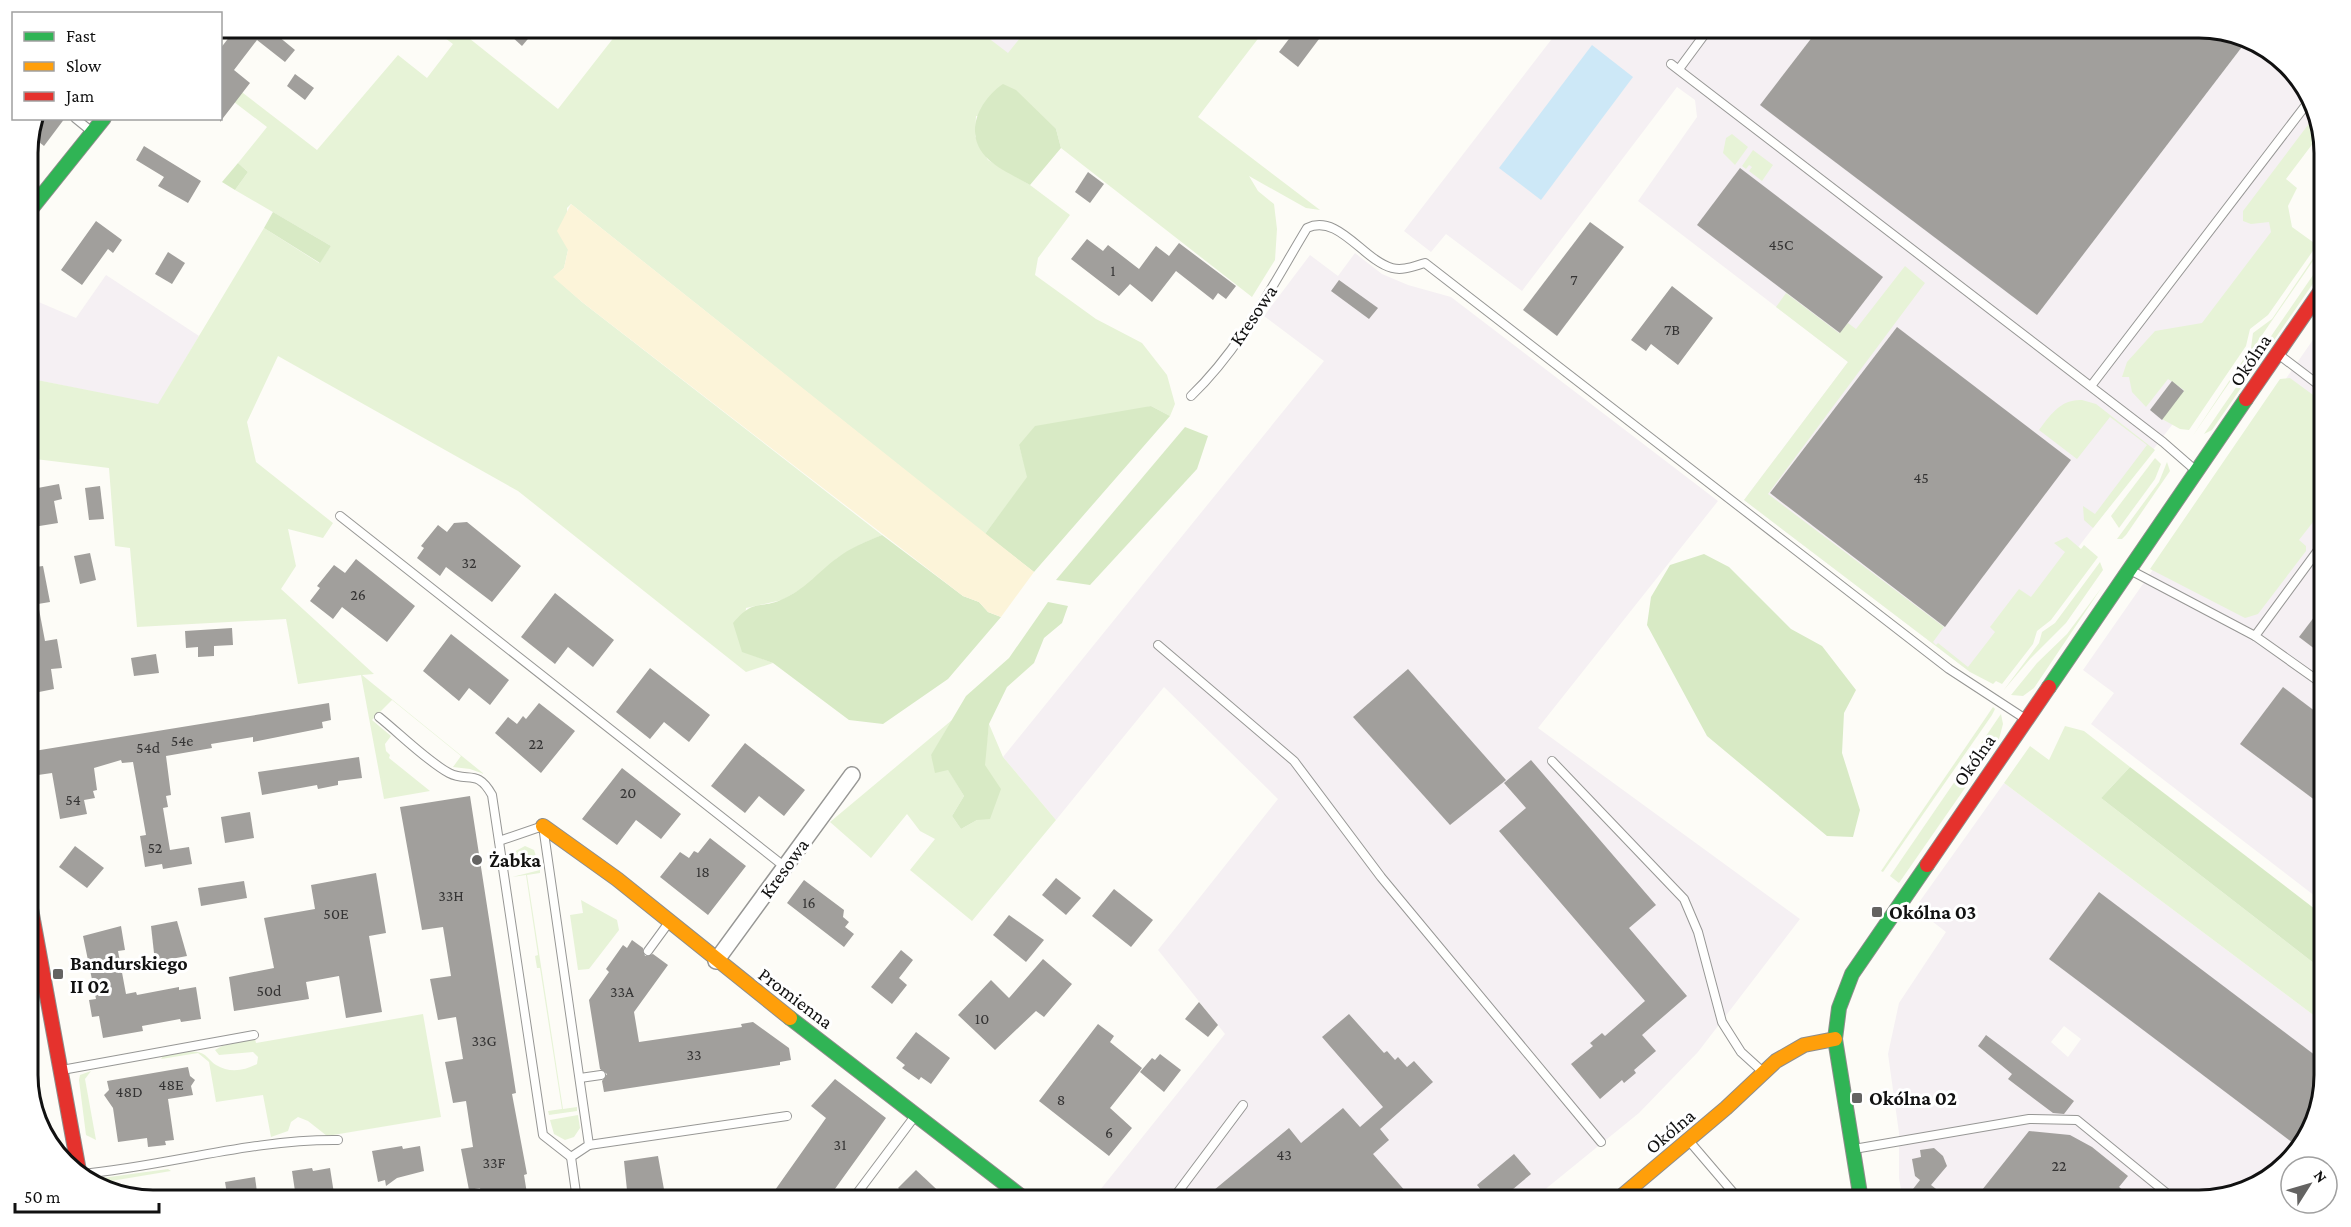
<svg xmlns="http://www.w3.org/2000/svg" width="2351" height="1227" viewBox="0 0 2351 1227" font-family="'Crimson Pro',serif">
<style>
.industrial{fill:#f5f0f3;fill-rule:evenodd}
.green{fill:#e7f3d7}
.forest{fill:#d8eac5}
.sand{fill:#fcf4d9}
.water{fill:#cde8f7}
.building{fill:#a19f9c}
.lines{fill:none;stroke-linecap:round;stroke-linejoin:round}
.lane-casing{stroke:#979795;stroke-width:10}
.street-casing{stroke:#979795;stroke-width:18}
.fast-casing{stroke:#8e8d8b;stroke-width:16}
.slow-casing{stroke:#8e8d8b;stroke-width:16}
.jam-casing{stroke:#8e8d8b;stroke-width:16}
.lane{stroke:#fffffe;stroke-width:8}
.street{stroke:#fffffe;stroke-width:15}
.fast{stroke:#30b455;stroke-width:14}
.slow{stroke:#ff9f0a;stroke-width:14}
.jam{stroke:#e5322d;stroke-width:14}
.poi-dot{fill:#646362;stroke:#fff;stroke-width:2}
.labels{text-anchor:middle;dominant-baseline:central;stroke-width:6;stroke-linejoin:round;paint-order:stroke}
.number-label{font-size:16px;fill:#353434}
.street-label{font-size:20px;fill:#111;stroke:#fff}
.poi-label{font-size:20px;font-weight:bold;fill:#111;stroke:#fff;text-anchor:start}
.rim{fill:none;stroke:#111;stroke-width:3}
</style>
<rect width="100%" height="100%" fill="#fdfcf7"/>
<g class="industrial">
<path d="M974,27H1029L1008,54Z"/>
<path d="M1561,27H2198L2254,40L2303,83L2317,125L2258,202L2288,227L2172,425L2040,597L1997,631L1970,672L1744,500L1848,362L1638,201L1697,117L1695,100L1677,87L1522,291L1446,234L1431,252L1404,231Z"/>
<path d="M1355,253L1382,274L1408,285L1451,297L1718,501L1538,728L1800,919L1698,1052L1639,1113L1532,1200H1092L1225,1034L1158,950L1278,799L1164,687L1056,820L1003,757L1324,361L1264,316L1310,255L1338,276Z"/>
<path d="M106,275L199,336L158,405L27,378V297L76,318Z"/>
<path d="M2324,324V903L2091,724L2114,693L2083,670Z"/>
<path d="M2004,783L2324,1023V1074L2311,1130L2268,1179L2199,1200H1903L1899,1178V1133L1888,1054L1899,1003L1946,932L1915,908ZM2064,1026L2081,1039L2068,1057L2051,1042Z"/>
</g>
<g class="green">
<path d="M430,27H455L558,109L622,27H974L1008,53L1029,27H1267L1198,117L1320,210L1306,208L1249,176L1258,191L1274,204L1277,229L1275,260L1252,297L1061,148L1056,129L976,116L975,136L988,160L1030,185L1070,215L1038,258L1035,275L1096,319L1142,343L1167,375L1175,404L1170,416L1151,406L1019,445L1028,477L985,534L571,204L567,208L568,250L564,268L554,277L582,302L882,535L861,544L837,558L810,584L782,600L746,608L742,651L773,663L746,672L518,491L278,356L247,422L256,462L333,523L323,538L288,529L296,566L281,589L374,674L362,675L484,774L470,769L453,767L461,756L392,700L372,720L391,736L385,744L386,751L390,755L389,758L430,791L384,799L361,675L298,684L286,619L137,627L130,548L115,546L109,468L27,458V378L158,404L264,228L319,263L331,246L235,190L248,172L238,163L267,127L221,92V76L317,150L398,55L427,78L453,44Z"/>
<path d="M1661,27H1683L1684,32L1677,37L1653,38Z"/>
<path d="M2314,117L2320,134L2286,179L2297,188L2288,206L2292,227L2317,245L2268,315L2250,329L2246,346L2189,430L2180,429L2162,419L2184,390L2168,379L2146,407L2132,392L2129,377H2122L2127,362L2155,331L2202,323L2271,232L2269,222L2251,224L2243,221V211Z"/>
<path d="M1732,134L1748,147L1735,165L1723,153L1726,138Z"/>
<path d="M1753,150L1773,165L1762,181L1749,171L1752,167L1749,165L1746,169L1742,166Z"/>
<path d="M2320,248L2317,255L2192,437L2251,348L2253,333L2272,319Z"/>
<path d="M2324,259L2321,272L2212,430L2204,434Z"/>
<path d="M1905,266L1925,283L1768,494L1944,627L1933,642L1936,645L1938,643L1968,667L1995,632L1990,627L2019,589L2031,597L2065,552L2054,543L2067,537L2081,549L2084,545L2098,557L2051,620L2037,631L2033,644L2002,684L1996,681L1993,684L1970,672L1744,500L1848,362L1776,307L1786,293L1839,333L1848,323L1856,329Z"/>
<path d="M2290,378L2324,403V508L2299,540L2306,546V551L2258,614L2245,618L2150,569L2280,379Z"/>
<path d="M2082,400L2096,404L2155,450L2093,528L2084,520L2083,506L2095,514L2147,445L2110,417L2077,459L2039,430C2051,414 2061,399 2082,400Z"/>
<path d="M2155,458L2161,464L2155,479L2119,528L2111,516Z"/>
<path d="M2167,462L2170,471L2126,535L2122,539H2117L2159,482Z"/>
<path d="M2100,562L2103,570L2066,623L2030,659L2003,691L2039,643L2042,632L2055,623Z"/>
<path d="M2102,587L2034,688L2023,696L2011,695L2037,663L2067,634Z"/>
<path d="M1993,707L1995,709L1992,715L1883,872L1881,871Z"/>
<path d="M2001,714L2003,724L1999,739L1899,883L1890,876Z"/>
<path d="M952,720L931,756L948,769L964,796L952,816L961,829L977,820L989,724L1003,757L1056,820L972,921L910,870L935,839L920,831L907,814L871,858L830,822Z"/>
<path d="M2065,726L2084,731L2130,767L2101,798L2324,971V1023L2004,783L2030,746L2049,760Z"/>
<path d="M525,846L534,850L538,862L511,867L512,853Z"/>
<path d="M540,870V873L527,875L563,1109L577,1107V1111L549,1115L548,1111L562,1109L540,968H537L535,956L538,955L526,875L512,877Z"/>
<path d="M581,900L617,920L619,930L589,969L578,970L570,915L583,913Z"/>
<path d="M423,1014L441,1117L327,1136L308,1121L298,1117L291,1122L288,1131L271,1137L263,1095L216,1102L209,1062L198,1053L161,1059L163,1056C175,1054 190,1049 201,1053C207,1055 211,1062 216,1065C229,1073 244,1071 257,1064L258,1057L253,1052L219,1055L215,1050L222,1046L255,1039L256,1043Z"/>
<path d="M91,1071L85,1079L96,1140L86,1135L79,1080L80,1075Z"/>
<path d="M578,1115L580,1128L574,1137L565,1140L554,1134L550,1120Z"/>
<path d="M168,1169L171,1171L99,1183L100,1188L97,1187L102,1178Z"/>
</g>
<g class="forest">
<path d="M1003,84L1016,90L1056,129L1061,148L1030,185C1017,177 1000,170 989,160C962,136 978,101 1003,84Z"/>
<path d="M238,163L248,172L235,190L222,182Z"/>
<path d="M273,212L331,246L320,263L264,228Z"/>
<path d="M1151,406L1170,416L1034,572L985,534L1027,477L1019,445L1035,426Z"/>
<path d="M1185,427L1208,436L1197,469L1090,585L1056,580Z"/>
<path d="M882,535L963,596L979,602L988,612L1001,617L948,679L883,724L849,720L773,663L742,652L733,623C756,596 760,611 785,598C809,586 817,573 837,558C850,548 867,541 882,535Z"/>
<path d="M1704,554L1729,567L1791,629L1822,646L1856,690L1844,713L1842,753L1860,810L1853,837L1827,836L1707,736L1647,625L1651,597L1670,565Z"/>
<path d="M1048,602L1068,606L1062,623L1044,638L1034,663L1007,687L989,724L985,765L1001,789L990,819L977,820L961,829L952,816L964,796L948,770L935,773L931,755L966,696L1009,658Z"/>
<path d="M2130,767L2324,916V971L2101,798Z"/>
</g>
<path class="sand" d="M571,204L1034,572L1001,617L988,612L979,602L963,596L582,302L553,277L564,268L568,250L557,231Z"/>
<path class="water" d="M1592,45L1633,77L1541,200L1499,168Z"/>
<g class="building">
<path d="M237,27H267L295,50L285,62L257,40L234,70L250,83L220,122V49Z"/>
<path d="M501,27H538L522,46Z"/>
<path d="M1298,27H1328L1298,67L1279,52Z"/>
<path d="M1820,27H2198L2248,39L2037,315L1760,105Z"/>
<path d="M295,74L314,88L305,100L287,86Z"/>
<path d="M33,118H65L44,146L30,135Z"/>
<path d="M144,146L201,181L188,203L158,186L164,177L136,160Z"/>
<path d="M1740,168L1883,277L1840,333L1697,225Z"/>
<path d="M1088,172L1104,184L1090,203L1075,192Z"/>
<path d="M96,221L122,240L113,253L108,249L82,285L61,270Z"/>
<path d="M1590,222L1624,247L1557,336L1523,310Z"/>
<path d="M1087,239L1103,251L1108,245L1139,269L1156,246L1169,256L1179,243L1236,286L1226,299L1218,293L1213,300L1176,271L1152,302L1130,284L1119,296L1071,259Z"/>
<path d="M168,252L185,263L172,284L155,274Z"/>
<path d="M1339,280L1378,308L1369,319L1331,291Z"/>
<path d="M1672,286L1713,318L1678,365L1651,344L1646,351L1631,340Z"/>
<path d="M1897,327L2071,460L1945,627L1770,493Z"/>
<path d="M2172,381L2184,391L2162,420L2150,410Z"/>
<path d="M59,484L62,499L54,501L58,523L27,528V490Z"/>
<path d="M100,486L104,519L89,520L85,488Z"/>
<path d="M467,522L521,566L492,602L446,567L440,576L417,558L424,548L421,546L438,525L447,532L454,523Z"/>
<path d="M90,553L96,580L80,584L74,556Z"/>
<path d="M356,559L415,606L387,642L342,607L333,619L310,601L320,588L317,586L334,565L345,573Z"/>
<path d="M43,566L50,602L38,604L45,641L57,639L62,668L51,669L54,689L39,692L31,652H27V568Z"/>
<path d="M555,593L614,640L593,667L568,647L555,664L521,637Z"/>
<path d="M2324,604V656L2299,637Z"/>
<path d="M232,628L233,645L214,646V656L198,657V647L186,648L185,631Z"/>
<path d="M451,634L509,680L490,705L469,688L459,701L423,671Z"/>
<path d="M156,654L159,673L134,676L131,658Z"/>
<path d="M650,668L710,715L689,742L664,722L650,739L616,712Z"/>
<path d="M1408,669L1506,780L1450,825L1353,717Z"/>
<path d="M2283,687L2324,718V807L2240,744Z"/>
<path d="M329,703L331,720L322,722L323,728L253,742V737L211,744L212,748L166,756L171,795L166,796L168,807L163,808L170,850L189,847L192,864L163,869L162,864L145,867L140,836L146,835L133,762L122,763L121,760L94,768L97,790L93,791L95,798L84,800L87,814L60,819L52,773L38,775L34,751Z"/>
<path d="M539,703L575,731L541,773L495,733L508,717L517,724L523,716L526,719Z"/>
<path d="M745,743L805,790L784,816L759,796L745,813L711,786Z"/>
<path d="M359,757L362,778L338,781V785L318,789L317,785L262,795L258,772Z"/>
<path d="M1531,760L1656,905L1629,928L1687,996L1642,1035L1656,1051L1634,1070L1636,1073L1624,1083L1622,1080L1600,1099L1571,1064L1593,1046L1590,1043L1602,1033L1605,1036L1645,1001L1499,831L1526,808L1504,783Z"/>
<path d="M622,768L681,814L661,839L636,820L617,845L582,819Z"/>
<path d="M470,796L516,1093L512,1094L527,1174L524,1175L528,1200H482L480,1188L469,1190L461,1149L473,1147L466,1101L453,1103L445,1062L463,1059L456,1017L438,1020L430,979L451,976L443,927L422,930L400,807Z"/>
<path d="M250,812L254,838L225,843L221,817Z"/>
<path d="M710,838L746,866L708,915L660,877L680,852L689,858L694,851L698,853Z"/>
<path d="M75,846L104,868L87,888L59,867Z"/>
<path d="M376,873L386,933L369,936L382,1012L346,1018L339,976L306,982L309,999L234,1011L229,977L274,968L264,918L315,909L311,885Z"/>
<path d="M1056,878L1081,898L1066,915L1042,895Z"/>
<path d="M804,880L844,910L843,917L849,922L845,927L854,934L844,947L787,903Z"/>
<path d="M244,881L247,898L201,906L198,888Z"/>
<path d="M1114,889L1153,920L1131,947L1092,916Z"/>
<path d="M2099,892L2324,1062V1074L2311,1130L2297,1146L2049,959Z"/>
<path d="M1009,915L1044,940L1026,962L993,935Z"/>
<path d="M177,921L187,956L155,962L151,926Z"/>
<path d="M121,926L125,950L118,951L126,994L136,992L137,995L179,987V990L196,987L201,1019L181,1022L180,1019L142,1026L143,1031L103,1038L99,1016L92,1017L89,1000L96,999L83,936Z"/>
<path d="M632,940L643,948L645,956L653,954L668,965L634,1012L639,1042L742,1027L741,1024L753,1022L789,1048L791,1060L780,1062V1065L604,1092L602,1081L607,1074L600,1069L589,1000L609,972L606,969L623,945L627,948Z"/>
<path d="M901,950L913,960L899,978L907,985L892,1004L871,987Z"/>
<path d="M1043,959L1072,984L1044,1017L1036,1011L995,1050L958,1015L991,980L1009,998Z"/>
<path d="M1199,1002L1218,1025L1208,1037L1185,1019Z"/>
<path d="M1349,1014L1384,1053L1387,1051L1395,1060L1398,1057L1407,1067L1414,1061L1433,1082L1380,1129L1389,1140L1373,1154L1413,1200H1202L1289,1128L1301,1143L1343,1108L1360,1127L1383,1107L1322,1037Z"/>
<path d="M1098,1024L1114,1036L1110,1042L1142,1068L1110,1108L1132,1128L1109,1156L1039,1101Z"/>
<path d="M916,1032L950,1058L931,1084L921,1077L919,1080L902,1068L905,1065L896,1058Z"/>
<path d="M1986,1035L2074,1101L2064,1114L2053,1113L2008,1079L2012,1074L1978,1046Z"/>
<path d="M1160,1054L1181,1070L1164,1092L1140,1072L1152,1058L1155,1060Z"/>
<path d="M188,1067L190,1076L195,1080L191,1086L193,1095L168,1099L174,1140L165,1141L166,1145L148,1147L147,1138L118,1142L113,1108L104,1095L109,1090L107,1081Z"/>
<path d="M835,1079L886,1118L827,1200H768L826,1118L811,1106Z"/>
<path d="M2029,1131L2070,1135L2092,1147L2128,1176L2119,1187L2136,1200H1974Z"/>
<path d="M402,1146L403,1149L420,1146L424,1171L397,1178L386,1186L385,1180L378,1182L372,1151Z"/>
<path d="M1934,1148L1943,1156L1947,1166L1931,1185L1950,1200H1926L1913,1189L1920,1180L1915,1176L1912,1159L1921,1157L1920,1150Z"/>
<path d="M1514,1154L1531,1174L1500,1200H1489L1477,1185Z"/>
<path d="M658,1156L665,1195L659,1196V1200H628L624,1161Z"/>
<path d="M312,1168L313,1171L330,1168L335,1200H307L306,1196L296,1198L292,1171Z"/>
<path d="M916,1170L948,1200H911L898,1188Z"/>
<path d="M255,1177L258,1200H228L225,1182Z"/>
</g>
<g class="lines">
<defs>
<g id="lane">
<path d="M1671,64L2163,442L2194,469"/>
<path d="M1679,69L1710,27"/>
<path d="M75,118L91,131"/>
<path d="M2278,354L2324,389"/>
<path d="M2091,386L2309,101"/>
<path d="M1191,396C1241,348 1272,286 1307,228C1338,213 1363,260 1392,268C1403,271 1414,266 1425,263L1949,669L2024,718"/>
<path d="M340,516L785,867"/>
<path d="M2324,542L2255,636L2324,685"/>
<path d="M2132,571L2255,636"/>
<path d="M1158,645L1294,761L1381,877L1601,1142"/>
<path d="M379,717C399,733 428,762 449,773C468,783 477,768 492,795L543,1135L571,1157"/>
<path d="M1552,761L1684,899L1698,932L1722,1022L1741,1052L1763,1072"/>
<path d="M499,841L543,826L589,1145L571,1157L577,1200"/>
<path d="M648,951L667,925"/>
<path d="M62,1070L254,1035"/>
<path d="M580,1078L601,1075"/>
<path d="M1690,1142L1737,1197"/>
<path d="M589,1145L787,1116"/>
<path d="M1854,1149L2029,1119L2077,1120L2175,1200"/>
<path d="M82,1174C167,1166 252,1139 338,1140"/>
<path d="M852,1200L915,1116"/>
<path d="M1172,1200L1243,1105"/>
</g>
<path id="street" d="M716,961L852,775"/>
<g id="fast">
<path d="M27,214L104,118"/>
<path d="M2049,687L2246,399"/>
<path d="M790,1018L1026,1200"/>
<path d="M1861,1200L1835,1039L1839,1008L1852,974L1927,865"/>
</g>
<g id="slow">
<path d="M543,826L617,879L790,1018"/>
<path d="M1617,1200L1726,1108L1776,1061L1804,1045L1835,1039"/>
</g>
<g id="jam">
<path d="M2246,399L2324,286"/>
<path d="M1927,865L2049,687"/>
<path d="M27,887L79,1171"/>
</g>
</defs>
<use href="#lane" class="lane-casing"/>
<use href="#street" class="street-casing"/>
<use href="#fast" class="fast-casing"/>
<use href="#slow" class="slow-casing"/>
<use href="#jam" class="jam-casing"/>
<use href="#lane" class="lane"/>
<use href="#street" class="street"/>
<use href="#fast" class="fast"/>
<use href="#slow" class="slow"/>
<use href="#jam" class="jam"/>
</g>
<g class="poi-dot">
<circle cx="477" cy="860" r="6"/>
<rect x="1871" y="906" width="12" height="12" rx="3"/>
<rect x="52" y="968" width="12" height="12" rx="3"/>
<rect x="1851" y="1092" width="12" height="12" rx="3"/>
</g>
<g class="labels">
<g class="number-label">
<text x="1781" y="244">45C</text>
<text x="1113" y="270">1</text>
<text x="1574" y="279">7</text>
<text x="1672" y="329">7B</text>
<text x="1921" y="477">45</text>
<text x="469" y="562">32</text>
<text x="358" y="594">26</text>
<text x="182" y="740">54e</text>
<text x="536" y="743">22</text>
<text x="148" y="747">54d</text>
<text x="628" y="792">20</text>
<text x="73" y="799">54</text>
<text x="155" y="847">52</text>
<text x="703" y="871">18</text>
<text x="451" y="895">33H</text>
<text x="809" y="902">16</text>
<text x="336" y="913">50E</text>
<text x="269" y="990">50d</text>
<text x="622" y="991">33A</text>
<text x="982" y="1018">10</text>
<text x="484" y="1040">33G</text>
<text x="694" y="1054">33</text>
<text x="171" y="1084">48E</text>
<text x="129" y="1091">48D</text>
<text x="1061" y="1099">8</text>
<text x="1109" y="1132">6</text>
<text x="840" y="1144">31</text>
<text x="1284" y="1154">43</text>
<text x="494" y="1162">33F</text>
<text x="2059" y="1165">22</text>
</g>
<g class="street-label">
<text transform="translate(1253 315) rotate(-56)">Kresowa</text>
<text transform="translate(2250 360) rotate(-56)">Okólna</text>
<text transform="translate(1974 760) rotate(-55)">Okólna</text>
<text transform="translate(784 868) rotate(-54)">Kresowa</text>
<text transform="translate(796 998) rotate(37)">Promienna</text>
<text transform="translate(1670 1131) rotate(-40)">Okólna</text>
</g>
<g class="poi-label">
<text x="489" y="860">Żabka</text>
<text x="1889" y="912">Okólna 03</text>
<text x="70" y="963">Bandurskiego<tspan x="70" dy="23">II 02</tspan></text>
<text x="1869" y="1098">Okólna 02</text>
</g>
</g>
<path d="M0 0H2351V1227H0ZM153 38H2199A115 115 0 0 1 2314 153V1075A115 115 0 0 1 2199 1190H153A115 115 0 0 1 38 1075V153A115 115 0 0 1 153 38Z" fill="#fff" fill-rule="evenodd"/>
<path class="rim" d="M153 38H2199A115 115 0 0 1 2314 153V1075A115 115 0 0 1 2199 1190H153A115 115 0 0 1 38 1075V153A115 115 0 0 1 153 38Z"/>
<rect x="12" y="12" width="210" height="108" fill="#ffffff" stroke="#a0a0a0" stroke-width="1.5"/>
<rect x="24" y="32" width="30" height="9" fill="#30b455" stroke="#a0a0a0" stroke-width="1.5"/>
<text x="66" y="42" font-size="18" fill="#111111">Fast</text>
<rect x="24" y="62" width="30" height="9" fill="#ff9f0a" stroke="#a0a0a0" stroke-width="1.5"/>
<text x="66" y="72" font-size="18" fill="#111111">Slow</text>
<rect x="24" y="92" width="30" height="9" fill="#e5322d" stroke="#a0a0a0" stroke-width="1.5"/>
<text x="66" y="102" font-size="18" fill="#111111">Jam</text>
<g transform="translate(2309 1185) rotate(53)"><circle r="28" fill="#ffffff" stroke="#a0a0a0" stroke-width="1.5"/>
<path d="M0-4.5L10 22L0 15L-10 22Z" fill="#646362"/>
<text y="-9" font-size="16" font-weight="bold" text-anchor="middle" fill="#111111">N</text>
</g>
<path d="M15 1203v9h144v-9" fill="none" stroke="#111111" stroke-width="3"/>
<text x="24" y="1203" font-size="18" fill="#111111" stroke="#ffffff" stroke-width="4.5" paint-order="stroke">50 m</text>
</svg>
